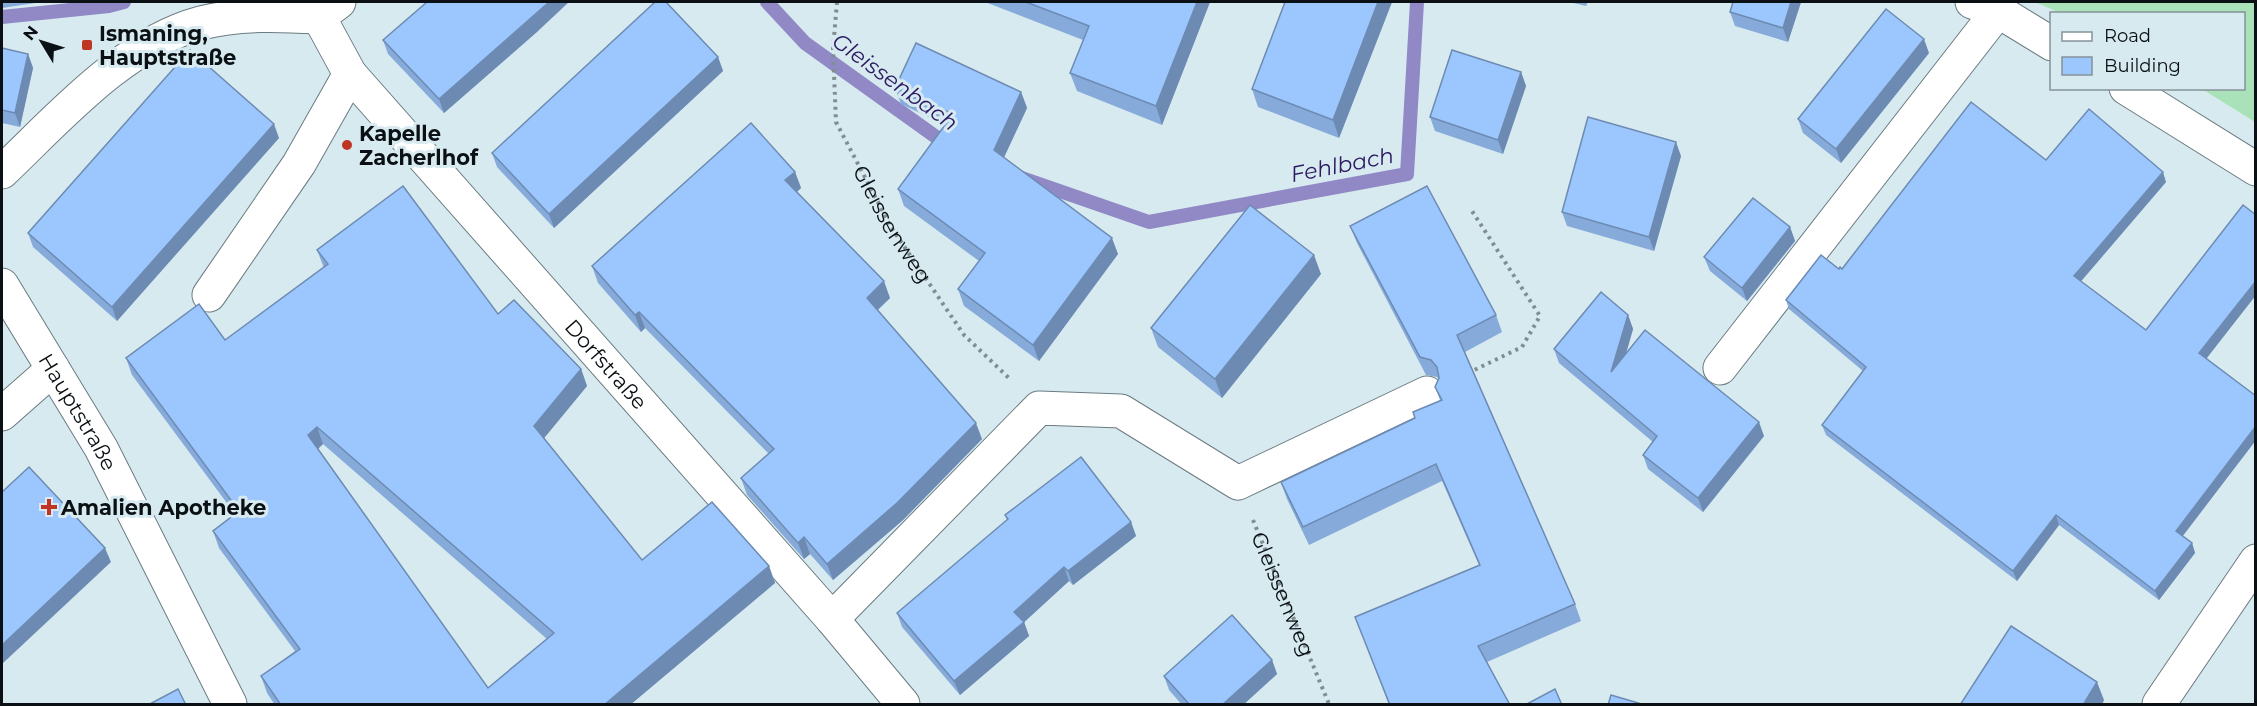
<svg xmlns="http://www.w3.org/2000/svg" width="2257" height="706" viewBox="0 0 2257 706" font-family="Montserrat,sans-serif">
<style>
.green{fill:#a9e2b8}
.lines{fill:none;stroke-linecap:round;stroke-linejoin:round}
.stream{stroke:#9089c6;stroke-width:14}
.minor-casing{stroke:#6b7b81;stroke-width:35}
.path{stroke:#808e92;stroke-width:4;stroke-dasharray:3 4.5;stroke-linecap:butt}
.minor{stroke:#fff;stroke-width:33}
.wall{fill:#86abda;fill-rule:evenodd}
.shaded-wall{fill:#6d8bb2}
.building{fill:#9cc7fe;stroke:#6d8bb2;stroke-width:1.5;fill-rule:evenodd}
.poi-dot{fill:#c03423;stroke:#d7eaf0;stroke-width:2}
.labels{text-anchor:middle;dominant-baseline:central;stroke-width:6;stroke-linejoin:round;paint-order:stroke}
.poi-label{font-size:21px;font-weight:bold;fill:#0a1013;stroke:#d7eaf0;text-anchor:start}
.street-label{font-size:21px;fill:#0a1013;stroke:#d7eaf0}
.water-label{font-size:22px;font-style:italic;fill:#2c1961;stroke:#d7eaf0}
</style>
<rect width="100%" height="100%" fill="#d7eaf0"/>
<path class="green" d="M2035,2H2255V122L2202,89L2244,88V14L2060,13Z"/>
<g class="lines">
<g class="stream">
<path d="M767,2L805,43L950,147"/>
<path d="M2,17L109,6L124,2"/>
<path d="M1022,178L1149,222L1407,174L1417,2"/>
</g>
<defs>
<g id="minor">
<path d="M1972,2L1998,11L2052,44"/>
<path id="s3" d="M319,17L350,74L832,619L903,704"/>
<path d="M2126,88L2256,169"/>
<path d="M2,172C59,118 123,44 201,23C240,13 280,15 319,17L339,2"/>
<path id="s4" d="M2,285L101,448L230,704"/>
<path d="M209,295L299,164L350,74"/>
<path d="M1720,368L1998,11"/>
<path d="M2,414L53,369"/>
<path d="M832,619L1039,408L1121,411L1238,483L1427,393"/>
<path d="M2159,704L2256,561"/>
</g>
</defs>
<use href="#minor" class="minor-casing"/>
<g class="path">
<path id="s1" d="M837,2L833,49L836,122L891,227L964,335L1011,380"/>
<path d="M1468,373L1522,347L1540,316L1472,211"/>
<path id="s2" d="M1253,520L1329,704"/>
</g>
<use href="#minor" class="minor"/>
</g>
<g class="wall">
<path d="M2,2H42L2,8Z"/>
<path d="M985,2H1210L1162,125L1077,91L1070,73L1083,40Z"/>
<path d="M1392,2L1339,138L1258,107L1252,89Z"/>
<path d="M1569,2H1588L1586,6Z"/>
<path d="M1733,2H1801L1788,42L1735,26L1730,12Z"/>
<path d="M538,31L444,113L388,54L383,40Z"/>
<path d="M2,48L28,54L33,68L20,127L2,123Z"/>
<path d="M1929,53L1841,163L1803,133L1798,119Z"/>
<path d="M718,57L723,71L554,228L497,167L492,153Z"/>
<path d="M1521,72L1526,86L1503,154L1435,131L1430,117Z"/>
<path d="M895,88L1021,92L1027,108L1004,157L1118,254L1039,361L964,306L958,289L979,261L904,206L898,189L945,125L901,104Z"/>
<path d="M279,138L117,321L33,247L28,233Z"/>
<path d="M1681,156L1654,251L1567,226L1562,212Z"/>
<path d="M795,172L801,188L797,192L890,298L878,310L982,439L903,520L833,580L810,554L804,559L747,495L741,478L769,454L645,328L641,332L598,283L592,266Z"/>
<path d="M2166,182L2081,281L2146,330L2256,215V295L2206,358L2256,396V440L2182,536L2192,543L2195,553L2159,600L2059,525L2017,581L1826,435L1822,425L1863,371L1789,309L1786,300L1839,269H1842Z"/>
<path d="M1350,226L1496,315L1502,332L1465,352L1575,604L1581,621L1487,662L1510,705H1389L1355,617L1479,565L1442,481L1309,545L1287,499L1281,482L1415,418L1440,400L1435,387L1439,379L1437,377L1426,375L1357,243Z"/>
<path d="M1790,227L1795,241L1747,301L1710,271L1704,257Z"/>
<path d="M317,250L498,314L581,369L587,386L544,438L642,560L769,566L775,583L630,705H275L267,693L261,676L295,651L219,548L213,531L235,514L132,375L126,358L225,340L324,268ZM323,444L547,639L488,688L318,449Z"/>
<path d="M1321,274L1222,398L1158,347L1151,328Z"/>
<path d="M1628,315L1633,329L1625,355L1764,436L1703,512L1648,469L1643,455L1653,442L1559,363L1554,349Z"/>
<path d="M1005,515L1131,522L1136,536L1073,585L1069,581L1024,622L1029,636L960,695L902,627L897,613L1007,520Z"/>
<path d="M1272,660L1277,674L1243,705H1182L1169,690L1164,676Z"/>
</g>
<g class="shaded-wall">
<path d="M549,2H569L538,31L444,113L439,99Z"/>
<path d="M1197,2H1210L1162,125L1156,106Z"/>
<path d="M1378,2H1392L1339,138L1333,120Z"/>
<path d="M1791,2H1801L1788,42L1783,28Z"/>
<path d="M1924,39L1929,53L1841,163L1836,149Z"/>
<path d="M28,54L33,68L20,127L15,113Z"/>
<path d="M718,57L723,71L554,228L549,214Z"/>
<path d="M1521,72L1526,86L1503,154L1498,140Z"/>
<path d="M1021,92L1027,108L1000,166L994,150Z"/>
<path d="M274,124L279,138L117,321L112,307Z"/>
<path d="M1676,142L1681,156L1654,251L1649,237Z"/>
<path d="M795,172L801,188L791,197L785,180Z"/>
<path d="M2163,172L2166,182L2077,286L2074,276Z"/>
<path d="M1790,227L1795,241L1747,301L1742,288Z"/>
<path d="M1112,238L1118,254L1039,361L1033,345Z"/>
<path d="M1314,255L1321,274L1222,398L1215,379Z"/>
<path d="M884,281L890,298L873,314L867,298Z"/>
<path d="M2256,281V295L2203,363L2199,353Z"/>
<path d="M639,312L645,328L641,332L635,315Z"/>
<path d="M1628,315L1633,329L1617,386L1611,372Z"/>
<path d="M581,369L587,386L540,443L534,426Z"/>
<path d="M1759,422L1764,436L1703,512L1698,498Z"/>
<path d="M976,423L982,439L903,520L833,580L827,564Z"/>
<path d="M2256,426V440L2179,541L2176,531Z"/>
<path d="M317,427L323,444L314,452L308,435Z"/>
<path d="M2056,515L2059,525L2017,581L2013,571Z"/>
<path d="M1131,522L1136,536L1073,585L1068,571Z"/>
<path d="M804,537L810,554L804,559L798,543Z"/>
<path d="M2192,543L2195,553L2159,600L2155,591Z"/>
<path d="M105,548L111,562L2,664V645Z"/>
<path d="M769,566L775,583L630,705H604Z"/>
<path d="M1064,567L1069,581L1020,626L1014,612Z"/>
<path d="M1024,622L1029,636L960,695L954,681Z"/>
<path d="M1272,660L1277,674L1243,705H1222Z"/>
<path d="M2097,682L2104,700L2102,705H2083Z"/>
</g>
<g class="building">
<path d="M427,2H549L439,99L383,40Z"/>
<path d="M655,2H666L718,57L549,214L492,153Z"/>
<path d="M1026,2H1197L1156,106L1070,73L1089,26Z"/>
<path d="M1285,2H1378L1333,120L1252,89Z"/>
<path d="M1733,2H1791L1783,28L1730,12Z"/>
<path d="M1886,9L1924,39L1836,149L1798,119Z"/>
<path d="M916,43L1021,92L994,150L1112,238L1033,345L958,289L985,253L898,189L953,114L895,88Z"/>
<path d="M2,48L28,54L15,113L2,110Z"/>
<path d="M190,50L274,124L112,307L28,233Z"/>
<path d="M1452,50L1521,72L1498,140L1430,117Z"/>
<path d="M1971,102L2046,160L2089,109L2163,172L2074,276L2146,330L2243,205L2256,215V281L2199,353L2256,396V426L2176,531L2192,543L2155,591L2056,515L2013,571L1822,425L1866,367L1786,300L1821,255L1839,269L1840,267L1842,269Z"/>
<path d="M1588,117L1676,142L1649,237L1562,212Z"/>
<path d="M751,123L795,172L785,180L884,281L867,298L976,423L897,503L827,564L804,537L798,543L741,478L774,449L639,312L635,315L592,266Z"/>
<path d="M403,186L498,314L514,300L581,369L534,426L642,560L712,502L769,566L604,705H281L261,676L300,649L213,531L239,511L126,358L199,304L225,340L328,264L317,250ZM317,427L554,633L488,688L308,435Z"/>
<path d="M1427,186L1496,315L1457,335L1575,604L1478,646L1510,705H1390L1355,617L1480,565L1436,464L1303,527L1281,482L1415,418L1413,412L1442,400L1435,387L1439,378L1437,367L1431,360L1420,357L1350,226Z"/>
<path d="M1753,198L1790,227L1742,288L1704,257Z"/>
<path d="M1250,205L1314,255L1215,379L1151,328Z"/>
<path d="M1601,292L1628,315L1611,372L1645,330L1759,422L1698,498L1643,455L1657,436L1554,349Z"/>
<path d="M1081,457L1131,522L1068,571L1064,567L1014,612L1024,622L954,681L897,613L1008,519L1005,515Z"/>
<path d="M29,467L105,548L2,645V492Z"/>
<path d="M1232,615L1272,660L1222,705H1190L1164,676Z"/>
<path d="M2011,626L2097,682L2083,705H1960Z"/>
<path d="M178,689L186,705H148Z"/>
<path d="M1555,689L1562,705H1525Z"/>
<path d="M1611,695L1645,705H1608Z"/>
</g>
<g class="poi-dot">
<rect x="81" y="39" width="12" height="12" rx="3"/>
<circle cx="347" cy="145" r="6"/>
<path d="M46 498h6v6h6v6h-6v6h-6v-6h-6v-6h6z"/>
</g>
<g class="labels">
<g class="poi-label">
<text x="99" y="33">Ismaning,<tspan x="99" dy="24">Hauptstraße</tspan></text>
<text x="359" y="133">Kapelle<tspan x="359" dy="24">Zacherlhof</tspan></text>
<text x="61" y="507">Amalien Apotheke</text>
</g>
<g class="street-label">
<text stroke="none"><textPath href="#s1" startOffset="237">Gleissenweg</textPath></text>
<text stroke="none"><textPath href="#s3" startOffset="452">Dorfstraße</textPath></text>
<text stroke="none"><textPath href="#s4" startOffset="148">Hauptstraße</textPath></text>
<text stroke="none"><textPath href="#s2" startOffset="80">Gleissenweg</textPath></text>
</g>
<g class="water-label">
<text transform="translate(895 82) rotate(36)">Gleissenbach</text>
<text transform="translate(1342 165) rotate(-11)">Fehlbach</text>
</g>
</g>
<rect width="2257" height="706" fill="none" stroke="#0a1013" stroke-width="6"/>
<rect x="2050" y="12" width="195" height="78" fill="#d7eaf0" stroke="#859398" stroke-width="1.5"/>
<rect x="2062" y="32" width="30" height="9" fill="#ffffff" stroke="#859398" stroke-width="1.5"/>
<text x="2104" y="42" font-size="18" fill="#0a1013">Road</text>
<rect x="2062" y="57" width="30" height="18" fill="#9cc7fe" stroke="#859398" stroke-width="1.5"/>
<text x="2104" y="72" font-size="18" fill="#0a1013">Building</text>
<g transform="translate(42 42) rotate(308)" stroke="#d7eaf0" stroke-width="4.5" paint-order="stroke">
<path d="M0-4.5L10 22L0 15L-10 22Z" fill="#0a1013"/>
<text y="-9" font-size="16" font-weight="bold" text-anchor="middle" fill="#0a1013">N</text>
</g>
</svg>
